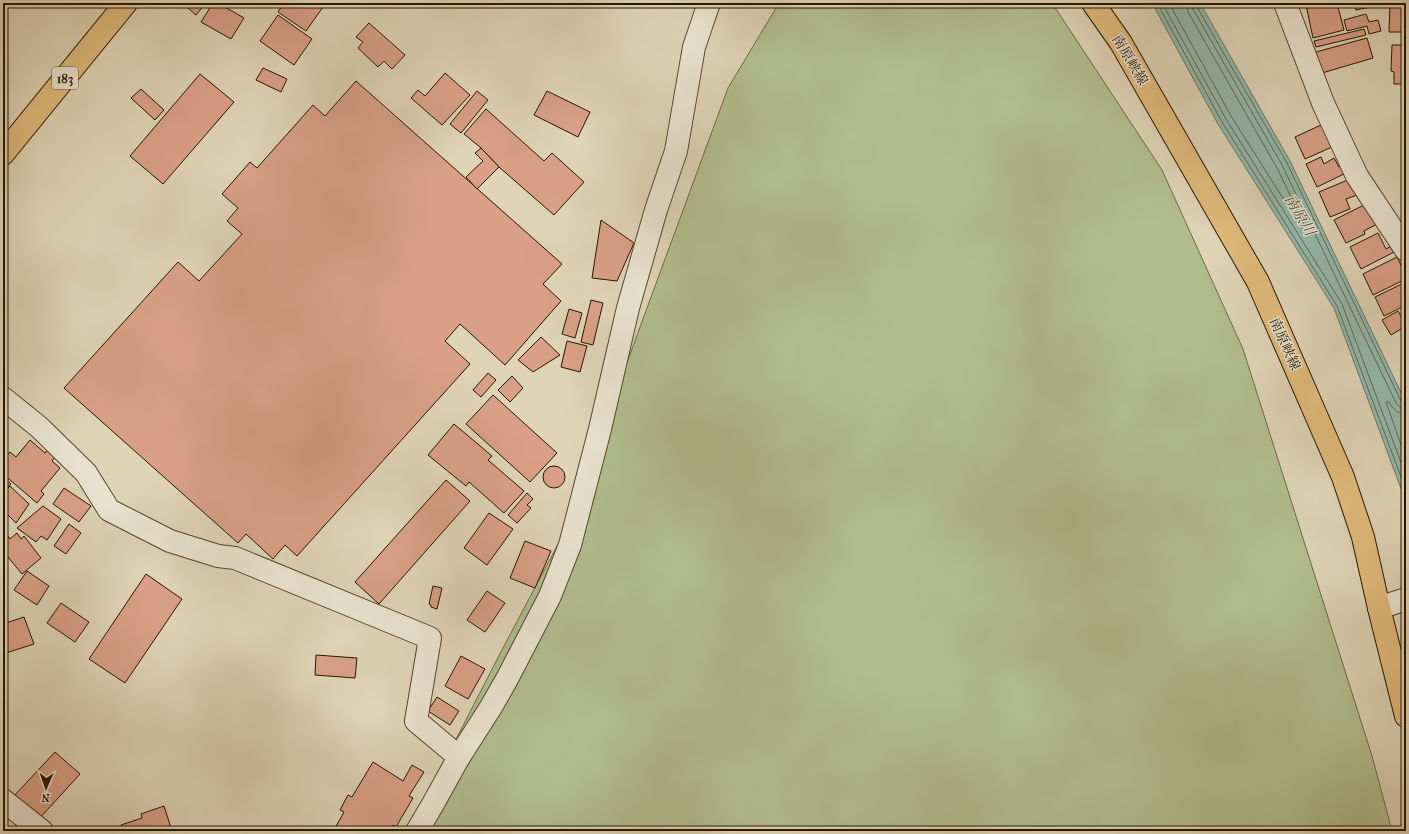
<svg xmlns="http://www.w3.org/2000/svg" width="1409" height="834" viewBox="0 0 1409 834" font-family="'IM FELL French Canon','Noto Serif JP',serif">
<style>
.green{fill:#b1bd8e;stroke:#6c6a47}
.water{fill:#94b8ab;stroke:#687767}
.lines{fill:none;stroke-linecap:round;stroke-linejoin:round}
.shore{stroke:#5e6756;stroke-width:1}
.building{fill:#d9a087;stroke:#271600}
.minor-casing{stroke:#55462e;stroke-width:24}
.major-casing{stroke:#271600;stroke-width:24}
.highway-casing{stroke:#271600;stroke-width:24}
.minor{stroke:#eae3d0;stroke-width:22}
.major{stroke:#e0ba7b;stroke-width:22}
.highway{stroke:#e0ba7b;stroke-width:22}
.labels{text-anchor:middle;dominant-baseline:central;stroke-width:3;stroke-linejoin:round;paint-order:stroke}
.shield{fill:#eae3d0;stroke:#62543e;stroke-width:1}
.shield-label{font-size:13px;font-weight:bold;fill:#271600}
.street-label{font-size:14px;fill:#271600;stroke:#eae3d0}
.water-label{font-size:15px;font-style:italic;fill:#4d4f3c;stroke:#eae3d0}
</style>
<rect width="100%" height="100%" fill="#dfd4b6"/>
<filter id="stains"><feTurbulence type="fractalNoise" baseFrequency=".005" numOctaves="4"/><feColorMatrix values="0 0 0 0 .2 0 0 0 0 .09 0 0 0 0 .02 0 0 0 .5 -.17"/></filter>
<radialGradient id="worn" r=".72"><stop offset=".6" stop-color="#630" stop-opacity="0"/><stop offset="1" stop-color="#630" stop-opacity=".3"/></radialGradient>
<path class="green" d="M779,3H1052L1162,170L1243,349L1372,756L1392,831H418L433,784L504,646L565,531L728,88Z"/>
<path class="water" d="M1152,3H1200L1290,161L1406,403V502L1334,308L1218,124Z"/>
<g class="lines">
<g class="shore">
<path d="M1157,3L1222,122L1337,306L1406,490"/>
<path d="M1162,3L1226,119L1342,304L1406,476"/>
<path d="M1169,3L1231,116L1303,230L1305,231L1306,228L1277,168L1188,12L1186,3"/>
<path d="M1192,3L1193,9L1282,165L1396,403L1400,407L1406,408"/>
<path d="M1197,3V7L1287,163L1401,401L1403,403H1406"/>
<path d="M1406,414C1397,414 1393,409 1389,402H1386L1406,459"/>
</g>
</g>
<g class="building">
<path d="M182,3H206L196,15Z"/>
<path d="M213,3H218L244,18L231,39L201,22Z"/>
<path d="M284,3H316L323,7L306,31L278,12Z"/>
<path d="M1314,3H1337L1344,30L1313,38L1306,5Z"/>
<path d="M1354,3H1376V6L1356,10Z"/>
<path d="M1390,3H1406V32H1389Z"/>
<path d="M1366,14L1369,22L1378,20L1381,31L1369,34L1367,26L1347,31L1344,20Z"/>
<path d="M278,15L312,39L294,65L260,41Z"/>
<path d="M369,23L405,55L392,69L384,61L378,67L358,48L363,42L356,37Z"/>
<path d="M1364,29L1366,35L1316,47L1314,41Z"/>
<path d="M1367,38L1373,58L1322,73L1316,52Z"/>
<path d="M1392,45H1406V84H1394V72L1391,71Z"/>
<path d="M263,68L287,79L281,92L256,80Z"/>
<path d="M445,73L470,95L442,125L411,98L418,90L425,96Z"/>
<path d="M200,74L234,102L163,184L130,156Z"/>
<path d="M356,81L562,264L543,284L561,301L505,365L460,324L445,341L470,364L297,556L285,545L273,559L246,534L238,543L64,388L178,262L199,281L242,234L227,221L238,208L222,194L250,162L257,168L313,105L325,116Z"/>
<path d="M141,89L164,110L155,120L131,98Z"/>
<path d="M477,91L488,100L461,133L450,124Z"/>
<path d="M547,91L590,112L578,137L534,115Z"/>
<path d="M486,109L544,161L552,153L584,182L554,215L499,167L481,148L464,134Z"/>
<path d="M1321,125L1332,147L1305,159L1295,137Z"/>
<path d="M481,148L499,167L477,189L466,177L483,161L475,153Z"/>
<path d="M1321,157L1324,164L1334,158L1339,167L1342,165L1346,173L1317,187L1306,164Z"/>
<path d="M1350,179L1357,195L1346,199L1350,209L1330,217L1319,192Z"/>
<path d="M1366,204L1377,224L1364,231L1365,234L1346,243L1334,220Z"/>
<path d="M601,220L634,243L617,281L592,278Z"/>
<path d="M1378,233L1386,249L1393,245L1396,251L1361,269L1350,247Z"/>
<path d="M1397,257L1404,271L1406,269V279L1373,295L1363,274Z"/>
<path d="M1406,282V305L1384,316L1375,297Z"/>
<path d="M591,300L603,303L593,345L581,342Z"/>
<path d="M569,309L582,313L575,338L562,334Z"/>
<path d="M1398,311L1406,326L1391,335L1382,320Z"/>
<path d="M541,337L560,355L533,372L518,360Z"/>
<path d="M567,341L587,346L580,372L561,367Z"/>
<path d="M488,373L496,380L481,397L473,390Z"/>
<path d="M512,376L523,388L510,402L498,390Z"/>
<path d="M493,395L557,453L530,482L466,424Z"/>
<path d="M454,424L492,456L488,460L524,491L504,513L469,482L466,486L428,455Z"/>
<path d="M30,440L45,453L48,449L56,456L52,461L60,468L41,491L44,494L37,503L3,474L7,469L3,465V461L10,452L16,457Z"/>
<circle cx="554" cy="477" r="11"/>
<path d="M3,476L11,484L3,490Z"/>
<path d="M446,480L470,501L379,604L355,582Z"/>
<path d="M10,486L29,504L16,523L3,510V493Z"/>
<path d="M64,488L91,506L79,522L53,504Z"/>
<path d="M527,493L533,499L527,505L531,508L517,523L508,515Z"/>
<path d="M43,506L61,519L47,540L41,536L36,542L17,528Z"/>
<path d="M489,513L513,529L487,565L464,548Z"/>
<path d="M69,524L81,533L66,554L54,546Z"/>
<path d="M17,533L21,539L24,536L41,558L22,574L3,551V539L8,536L10,539Z"/>
<path d="M525,541L551,551L535,588L510,578Z"/>
<path d="M27,571L49,586L37,605L14,590Z"/>
<path d="M146,574L182,599L125,683L89,659Z"/>
<path d="M433,586L442,588L437,609L431,607V605L429,604Z"/>
<path d="M487,591L505,603L485,632L467,620Z"/>
<path d="M61,603L89,622L75,642L47,623Z"/>
<path d="M24,617L34,644L3,654V624Z"/>
<path d="M316,655L357,658L355,678L315,675Z"/>
<path d="M461,656L485,669L468,699L445,686Z"/>
<path d="M437,697L459,711L450,725L428,711Z"/>
<path d="M55,752L80,774L38,820L13,797Z"/>
<path d="M373,762L403,781L412,765L424,772L409,796L413,798L396,827L393,825L390,831H335L334,830L344,812L340,810L348,795L352,797Z"/>
<path d="M164,806L172,831H124L121,825L142,818L141,814Z"/>
</g>
<g class="lines">
<defs>
<g id="minor">
<path d="M1285,3L1323,103L1357,176L1406,250"/>
<path d="M3,398L39,427L86,473L109,510L170,541L218,556L235,558L430,638L416,721L459,757"/>
<path d="M1379,608L1406,599"/>
<path d="M3,800L42,831"/>
<path d="M417,831L433,804L459,757L491,707L507,679L550,596L570,545L600,429L628,308L656,210L676,151L694,47L709,3"/>
</g>
<path id="major" d="M1093,3L1121,43L1258,282L1343,477L1363,537L1379,608L1406,716"/>
<path id="highway" d="M3,154L126,3"/>
</defs>
<use href="#minor" class="minor-casing"/>
<use href="#major" class="major-casing"/>
<use href="#highway" class="highway-casing"/>
<use href="#minor" class="minor"/>
<use href="#major" class="major"/>
<use href="#highway" class="highway"/>
</g>
<g class="labels">
<rect class="shield" x="52" y="67" width="26" height="22" rx="3"/>
<g class="shield-label">
<text x="65" y="78">183</text>
</g>
<g class="street-label">
<text transform="translate(1130 60) rotate(59)">南原峡線</text>
<text transform="translate(1285 344) rotate(66)">南原峡線</text>
</g>
<g class="water-label">
<text transform="translate(1300 215) rotate(59)">南原川</text>
</g>
</g>
<rect width="1409" height="834" fill="none" stroke="#dfd4b6" stroke-width="16"/>
<rect x="4" y="4" width="1401" height="826" fill="none" stroke="#271600" stroke-width="2"/>
<rect x="8" y="8" width="1393" height="818" fill="none" stroke="#271600"/>
<g transform="translate(46 788) rotate(182)" stroke="#eae3d0" stroke-width="3" paint-order="stroke">
<path d="M0-3L7 15L0 10L-7 15Z" fill="#271600"/>
<text y="-6" font-size="11" font-weight="bold" text-anchor="middle" fill="#271600">N</text>
</g>
<rect width="100%" height="100%" filter="url(#stains)"/>
<rect width="100%" height="100%" fill="url(#worn)"/>
</svg>
